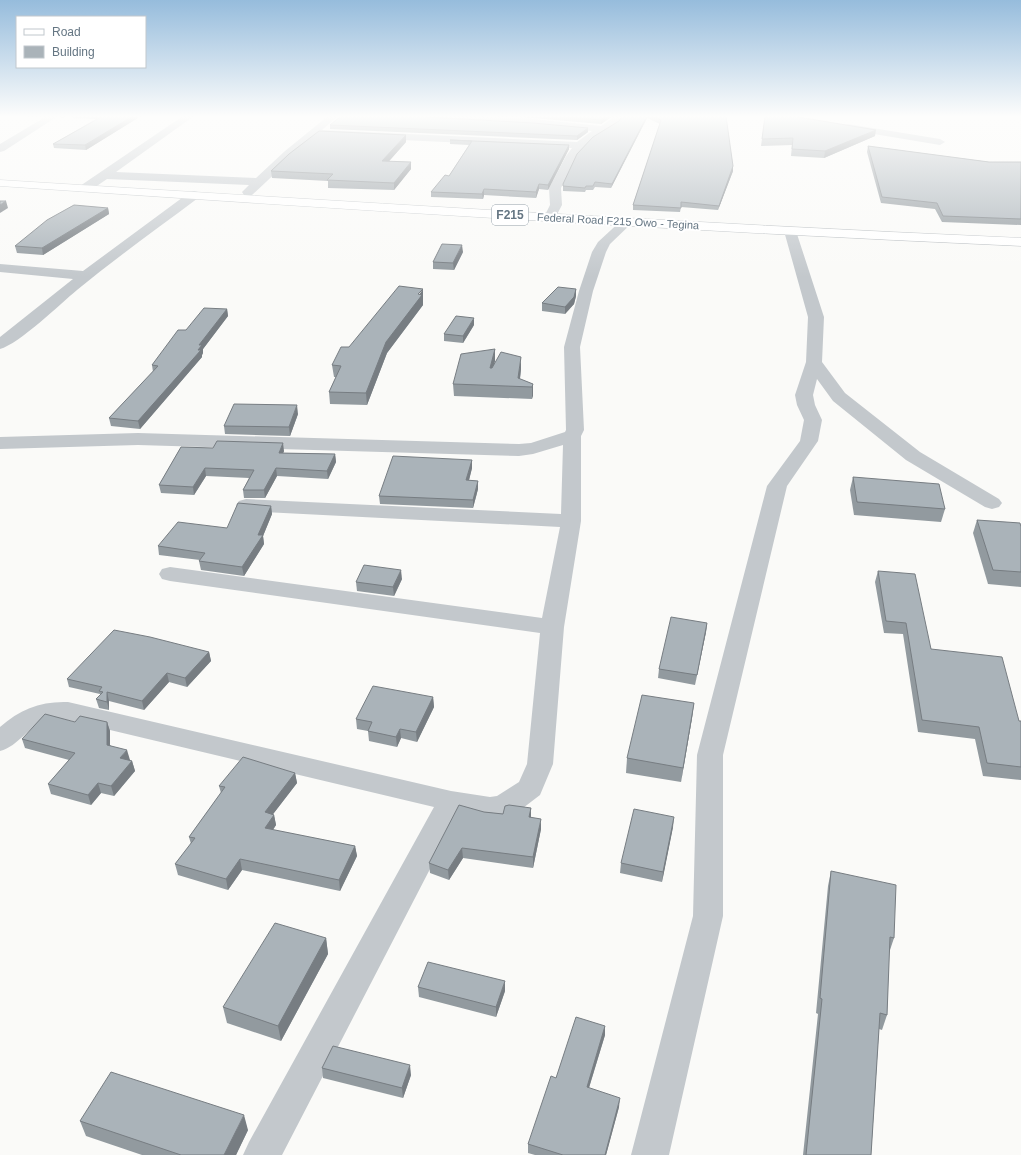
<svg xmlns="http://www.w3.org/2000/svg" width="1021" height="1155" viewBox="0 0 1021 1155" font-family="Arial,sans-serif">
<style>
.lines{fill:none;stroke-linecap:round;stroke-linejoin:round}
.primary-casing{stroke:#b5babe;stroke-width:1}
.street{fill:#c3c8cc;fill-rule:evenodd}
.primary{fill:#fff;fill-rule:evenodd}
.wall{fill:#929a9f}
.shaded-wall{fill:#777d82}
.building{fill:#aab3b9;stroke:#777d82}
.labels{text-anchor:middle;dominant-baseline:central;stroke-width:4;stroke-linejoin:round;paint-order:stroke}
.far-street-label{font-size:11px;fill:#657683;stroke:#fff}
.shield{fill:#fff;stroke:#939fa8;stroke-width:1}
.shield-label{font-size:12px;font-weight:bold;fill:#657683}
</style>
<rect width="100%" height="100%" fill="#fafaf8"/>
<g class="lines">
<defs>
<path id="primary" d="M0,180C340,201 680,223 1021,238V246C680,231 340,209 0,186Z"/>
</defs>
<use href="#primary" class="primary-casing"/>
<g class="street">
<path d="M47,116H58L4,151L0,152V144Z"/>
<path d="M183,116H194L116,172L256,178L285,151L328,116H338L322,130L577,142L592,131L533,125L428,119L423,116H472L533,119L601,126L610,120L614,116H624L618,124L592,140L576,157L561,188L562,205L554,220H546L544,217L550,205L549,188L566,156L572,148L315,136L252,195H244L242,192L249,185L107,179L88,192H80L78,189L80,186Z"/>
<path d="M848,124L940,139L945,142L940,145L844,129L843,127L844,125Z"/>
<path d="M194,191L198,192L200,195L198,198C158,228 116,258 77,290C60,304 19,344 0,349V337L73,279L0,272V264L83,271L190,192Z"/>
<path d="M628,217L632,218L634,221L610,244L606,252L593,291L580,347L584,430L581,436V521L564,627L553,764L540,795L523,808L502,816L490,819L459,813L282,1155H243L249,1142L434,807L68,720C61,719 53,718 46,720C28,726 19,746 0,751V727C20,709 41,701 68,702L451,791L490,797L497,796L519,782L527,764L540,633L170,581L162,579L159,574L162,569L170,567L542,618L560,527L246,511L239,509L236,505L239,501L246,499L561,514L563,445L533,454L519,456L138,445L0,449V437L138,433L519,444L531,443L565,432L566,430L564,347L579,291L592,252L598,242L624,218Z"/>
<path d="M790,227L795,228L796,231L824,317L822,362L845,393L920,452L999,499L1002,503L999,507L992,509L985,507L906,460L833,401L817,379L813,395L815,405L822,420L818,441L787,486L723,755V916L669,1155H631L693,916L697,755L767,486L800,441L804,420L797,405L795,395L806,362L808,317L784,231L785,228Z"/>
</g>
<use href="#primary" class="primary"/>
</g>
<g class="wall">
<path d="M24,116H45L43,117Z"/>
<path d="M58,116H68L62,118L59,117Z"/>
<path d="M72,116H141L86,150L54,148L53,144L96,119L73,118Z"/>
<path d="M492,116H613L601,124L533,118Z"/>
<path d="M623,116H726L733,171L718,210L681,207L680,212L633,210V205L660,124L647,118L611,188L595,187L593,190H586L585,192L563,191V184L619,121Z"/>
<path d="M765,116L875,136L824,158L791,156L792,145L761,146Z"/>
<path d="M428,117L588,132L577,140L330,129V125Z"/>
<path d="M450,140L569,145V149L548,190L539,189L536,198L484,195L483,199L431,197V192L449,176L469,145L450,144Z"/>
<path d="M406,142L389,161L411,169L394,190L328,188V181L272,178L271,171Z"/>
<path d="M868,146L989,162H1021V225L942,222L935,209L881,203L867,152Z"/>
<path d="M108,208L109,214L43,255L17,253L15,246Z"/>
<path d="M463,252L454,270L433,269V262Z"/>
<path d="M576,289V296L574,304L565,314L542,311V303Z"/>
<path d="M423,299L422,300L423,305L387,353L367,405L330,404L329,392L336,377H334L332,365Z"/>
<path d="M227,309L228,316L203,349V353L202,355V357L140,429L111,426L109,418L153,372L152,365L186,330Z"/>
<path d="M474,325L463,343L444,341V334Z"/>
<path d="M495,349V361L494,364L521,369L520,379L533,384L532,399L454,396L453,384Z"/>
<path d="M298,414L290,436L225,434L224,426Z"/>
<path d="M181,447L284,451L283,453L335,454L336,462L328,479L277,476L265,498H244L243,490L249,478L206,476L194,495L161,493L159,485Z"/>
<path d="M472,460V468L469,480L478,481V489L473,508L380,504L379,496Z"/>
<path d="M853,477L945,509L941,522L854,515L850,490Z"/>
<path d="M271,506L272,514L263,536L264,544L244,576L201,570L199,561L200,560L159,555L158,546L227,528Z"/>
<path d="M977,520L1021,527V587L988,584L973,533Z"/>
<path d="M878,571L931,649L1019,721H1021V780L983,776L975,739L918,732L903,634L884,633L875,582Z"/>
<path d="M402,579L394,596L357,591L356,582Z"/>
<path d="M707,623L706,632L695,685L658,678L659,669Z"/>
<path d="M209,652L211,661L187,687L169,682L144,710L109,701V710L99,708L96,699L100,695V694L69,687L67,679Z"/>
<path d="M433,697L434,707L417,742L401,738L397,747L369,741L368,731L357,729L356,719Z"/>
<path d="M694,703L692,718L681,782L626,773L627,758Z"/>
<path d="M75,722H107L110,731V745L130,760H129L132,761L135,771L114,796L101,793L91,805L51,794L48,784L69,760L25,748L22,739Z"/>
<path d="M295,773L297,783L273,814L274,815L276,825L273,830L355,846L357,856L340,891L242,870L228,890L178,875L175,864L191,844L189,837L221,793L219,786Z"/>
<path d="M531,808V817L541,829L533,868L463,858L449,880L430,873L429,863L484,812L503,814Z"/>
<path d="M673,827L662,882L620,873L621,863Z"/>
<path d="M831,871L894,938L889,953L887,1015L882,1030L879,1029L871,1155H803L818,1014L816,1013L828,886Z"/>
<path d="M326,938L328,954L281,1041L227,1023L223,1007Z"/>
<path d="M418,987L505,991L496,1017L419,997Z"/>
<path d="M605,1026V1035L589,1088L619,1107L606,1155H535L528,1153V1144L556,1078Z"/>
<path d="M322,1068L411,1075L403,1098L323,1078Z"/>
<path d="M80,1121L248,1130L236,1155H142L86,1136Z"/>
</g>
<g class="shaded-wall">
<path d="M62,116H68L62,118Z"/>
<path d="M133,116H141L86,150L85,145Z"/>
<path d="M608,116H613L601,124V120Z"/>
<path d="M647,116V118L611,188L612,184Z"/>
<path d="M588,128V132L577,140V136Z"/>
<path d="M876,130L875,136L824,158L825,151Z"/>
<path d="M406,135V142L383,168L382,161Z"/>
<path d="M569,145V149L548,190V185Z"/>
<path d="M411,162V169L394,190V183Z"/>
<path d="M733,166V171L718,210L719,206Z"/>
<path d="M539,184V189L536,198V192Z"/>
<path d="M484,189V195L483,199L482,194Z"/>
<path d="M6,201L8,208L0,213V205Z"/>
<path d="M108,208L109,214L43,255L42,248Z"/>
<path d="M462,245L463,252L454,270L453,263Z"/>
<path d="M423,289V305L387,353L367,405L366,393L386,342Z"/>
<path d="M576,289V296L574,304L565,314V307Z"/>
<path d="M227,309L228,316L203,349V353L202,355V357L140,429L138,421L199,345Z"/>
<path d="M474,318V325L463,343V336Z"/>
<path d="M495,349V361L490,379V368Z"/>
<path d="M521,357V369L519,386L518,378Z"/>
<path d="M533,384V396L532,399V387Z"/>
<path d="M297,405L298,414L290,436L289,427Z"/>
<path d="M283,443L284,451L280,461L279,453Z"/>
<path d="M335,454L336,462L328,479L327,471Z"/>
<path d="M472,460V468L467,488L466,480Z"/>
<path d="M205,468L206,476L194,495L193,487Z"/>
<path d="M276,468L277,476L265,498L264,490Z"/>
<path d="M478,481V489L473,508V500Z"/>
<path d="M271,506L272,514L263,536L264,544L244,576L242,567L258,535Z"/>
<path d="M401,570L402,579L394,596L393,587Z"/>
<path d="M707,623L706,632L695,685L697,675Z"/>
<path d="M209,652L211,661L187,687L185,678Z"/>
<path d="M167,673L169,682L144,710L142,701Z"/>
<path d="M107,692L109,701V710L107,702Z"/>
<path d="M433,697L434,707L417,742L416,732Z"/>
<path d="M694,703L692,718L681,782L683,768Z"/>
<path d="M107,722L110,731V755L107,745Z"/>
<path d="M400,729L401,738L397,747L396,737Z"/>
<path d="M127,750L130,760L123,768L120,758Z"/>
<path d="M132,761L135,771L114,796L111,786Z"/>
<path d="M295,773L297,783L267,822L265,812Z"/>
<path d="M98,783L101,793L91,805L88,795Z"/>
<path d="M531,808V818L529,817Z"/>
<path d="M274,815L276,825L267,838L265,828Z"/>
<path d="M674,817L673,827L662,882L663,872Z"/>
<path d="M541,819V829L533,868V857Z"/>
<path d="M355,846L357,856L340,891L339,880Z"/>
<path d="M462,848L463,858L449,880L448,870Z"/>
<path d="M240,859L242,870L228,890L226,879Z"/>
<path d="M326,938L328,954L281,1041L278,1026Z"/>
<path d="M505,981V991L496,1017V1007Z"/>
<path d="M605,1026V1035L586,1097L587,1087Z"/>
<path d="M410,1065L411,1075L403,1098L402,1088Z"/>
<path d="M620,1098L619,1107L606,1155H605Z"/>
<path d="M244,1115L248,1130L236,1155H224Z"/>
</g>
<g class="building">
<path d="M100,116H133L85,145L53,144L103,116Z"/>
<path d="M341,116H426L428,117L533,123L588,128L577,136L330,125Z"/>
<path d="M552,116H608L601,120Z"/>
<path d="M623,116H647L612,184L595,182L593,186H586L585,188L563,186V184L577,154L593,137L619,121Z"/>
<path d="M650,116H726L733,166L719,206L681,202V208L633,205L661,120Z"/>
<path d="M765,116H792L876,130L825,151L792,149L793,138L762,139Z"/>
<path d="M319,131L406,135L382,161L411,162L394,183L327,180L333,174L271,171L289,154Z"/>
<path d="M450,140L569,145L548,185L539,184L536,192L484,189L482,194L431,192L445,175L449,176L472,141Z"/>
<path d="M868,146L989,162H1021V219L943,216L937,203L882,197Z"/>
<path d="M0,201H6L0,205Z"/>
<path d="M74,205L108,208L42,248L15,246L47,220Z"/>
<path d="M442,244L462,245L453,263L433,262Z"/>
<path d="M399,286L423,289L418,294L422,295L386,342L366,393L329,392L341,366L332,365L341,347H349Z"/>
<path d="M558,287L576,289L574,297L565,307L542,303Z"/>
<path d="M204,308L227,309L199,345H202L198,350H201L138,421L109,418L158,366L152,365L178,330H186Z"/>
<path d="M456,316L474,318L463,336L444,334Z"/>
<path d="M495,349L490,368H492L501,352L521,357L518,378L533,384L532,387L453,384L461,354Z"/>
<path d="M234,404L297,405L289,427L224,426Z"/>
<path d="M217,441L283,443L279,453L335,454L327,471L276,468L264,490H243L254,470L205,468L193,487L159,485L181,447L213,448Z"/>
<path d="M393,456L472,460L466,480L478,481L473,500L379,496Z"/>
<path d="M853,477L939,484L945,509L857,502Z"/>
<path d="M238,503L271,506L258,535H263L242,567L199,561L205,553L158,546L178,522L227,528Z"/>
<path d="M977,520L1020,523L1021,527V572L993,570Z"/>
<path d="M364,565L401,570L393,587L356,582Z"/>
<path d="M878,571L915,574L931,649L1002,657L1019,721H1021V767L987,763L979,727L922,720L906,623L886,621Z"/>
<path d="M671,617L707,623L697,675L659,669Z"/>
<path d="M114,630L150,637L209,652L185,678L167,673L142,701L107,692V702L96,699L103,692L99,691L102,687L67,679Z"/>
<path d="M373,686L433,697L416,732L400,729L396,737L368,731L372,722L356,719Z"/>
<path d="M642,695L694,703L683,768L627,758Z"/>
<path d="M45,714L75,722L80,716L107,722V745L127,750L120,758L132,761L111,786L98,783L88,795L48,784L75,753L22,739Z"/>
<path d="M243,757L295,773L265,812L274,815L265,828L355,846L339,880L240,859L226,879L175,864L195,838L189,837L225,787L219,786Z"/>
<path d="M459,805L484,812L503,814L505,806L509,805L531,808L529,817L541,819L533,857L462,848L448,870L429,863Z"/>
<path d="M634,809L674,817L663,872L621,863Z"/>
<path d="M831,871L896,885L894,938L890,937L887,1015L880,1013L871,1155H806L822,999L820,998Z"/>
<path d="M275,923L326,938L278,1026L223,1007Z"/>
<path d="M428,962L505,981L496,1007L418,987Z"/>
<path d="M576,1017L605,1026L587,1087L620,1098L605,1155H563L528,1144L551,1076L556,1078Z"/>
<path d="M333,1046L410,1065L402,1088L322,1068Z"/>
<path d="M111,1072L244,1115L224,1155H181L80,1121Z"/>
</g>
<linearGradient id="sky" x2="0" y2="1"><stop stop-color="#96bcdc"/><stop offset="0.42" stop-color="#fdfdfc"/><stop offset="1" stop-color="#fdfdfc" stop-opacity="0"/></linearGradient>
<rect width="1021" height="277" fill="url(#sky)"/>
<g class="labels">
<g class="far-street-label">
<text transform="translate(618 221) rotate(3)">Federal Road F215 Owo - Tegina</text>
</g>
<rect class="shield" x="492" y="205" width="36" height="20" rx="3"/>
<g class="shield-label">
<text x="510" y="215">F215</text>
</g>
</g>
<rect x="16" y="16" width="130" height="52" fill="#ffffff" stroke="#c1c8cd"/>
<rect x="24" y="29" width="20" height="6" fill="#ffffff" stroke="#c1c8cd"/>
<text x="52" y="36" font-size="12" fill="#657683">Road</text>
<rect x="24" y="46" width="20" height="12" fill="#aab3b9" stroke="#c1c8cd"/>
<text x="52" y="56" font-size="12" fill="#657683">Building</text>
</svg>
